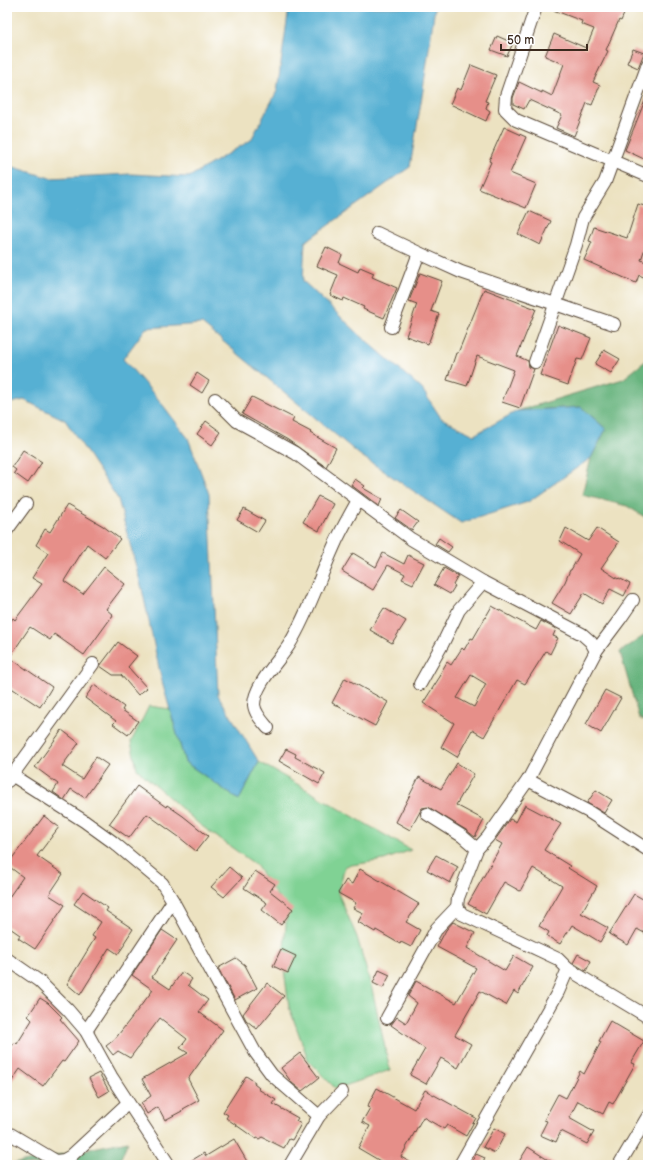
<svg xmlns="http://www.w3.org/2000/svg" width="655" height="1172" viewBox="0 0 655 1172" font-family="'Balsamiq Sans',sans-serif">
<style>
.green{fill:#80d294;stroke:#5e7e59}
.forest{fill:#68b47e;stroke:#526f4e}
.water{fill:#56b0d3;stroke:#486d78}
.building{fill:#e68f89;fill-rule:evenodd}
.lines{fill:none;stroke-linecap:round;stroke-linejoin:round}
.minor-casing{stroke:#564636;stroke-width:14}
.minor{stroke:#fff;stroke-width:12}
</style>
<rect width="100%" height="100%" fill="#fff"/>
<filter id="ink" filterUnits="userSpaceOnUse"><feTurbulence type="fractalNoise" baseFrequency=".025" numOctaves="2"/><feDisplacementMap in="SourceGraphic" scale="8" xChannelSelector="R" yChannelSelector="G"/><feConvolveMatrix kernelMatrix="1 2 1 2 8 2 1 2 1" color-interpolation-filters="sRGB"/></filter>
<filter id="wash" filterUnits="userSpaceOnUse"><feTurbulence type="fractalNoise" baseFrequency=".012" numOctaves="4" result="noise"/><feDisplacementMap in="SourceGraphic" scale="16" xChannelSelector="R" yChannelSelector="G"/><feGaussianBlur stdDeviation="0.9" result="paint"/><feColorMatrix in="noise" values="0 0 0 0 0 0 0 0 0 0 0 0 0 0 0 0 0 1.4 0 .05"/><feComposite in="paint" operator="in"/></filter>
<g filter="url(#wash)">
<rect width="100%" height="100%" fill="#ece2c1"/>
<path class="green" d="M149,706L170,709L185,762L239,800L259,762L411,850L384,860L345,866L338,893L357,937L372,989L390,1070L336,1089L309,1062L289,1007L283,962L287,911L256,865L199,824L137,769L131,742Z"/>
<g class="forest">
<path d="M648,359V519L627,506L582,495L591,458L606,429L581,407L517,411L623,379Z"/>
<path d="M648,633V723L639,718L620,652Z"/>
<path d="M128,1141L118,1165H8Z"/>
</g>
<path class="water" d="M289,7H435L423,90L410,167L305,242L303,281L360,335L422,389L441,418L474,435L517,411L581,407L606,429L591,458L528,502L461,523L360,455L202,324L146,328L123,359L159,400L188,438L209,494L218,695L259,762L239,800L185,762L162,682L142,589L118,499L65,420L24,400L7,404V165L50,178L131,174L189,177L251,140L277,91Z"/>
<g id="blocks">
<g class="building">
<path d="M548,7H627L621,21L619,20L606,50L608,51L593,82L600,85L592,105L587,103L574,136L556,128L562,115L529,100L524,109L513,104V98L519,82L542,93V91L552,96L564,64L545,56L554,34L586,48L594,29L581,24L582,21L548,8Z"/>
<path d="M497,36L513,43L507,56L491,50Z"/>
<path d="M633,49L644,53L638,68L627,63Z"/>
<path d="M471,65L496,75L485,101L488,102L486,108L490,111L486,121L450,104L457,88L461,90Z"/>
<path d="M648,93V133L644,142L648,144V161L625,150Z"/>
<path d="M504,127L526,137L510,173L536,184L526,208L479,189L491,162L489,161Z"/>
<path d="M638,204L648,207V239L641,260L648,263V279L639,275L636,283L584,260L592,242L589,241L594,227L627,238Z"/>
<path d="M529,211L551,221L540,245L518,234Z"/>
<path d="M326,247L342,255L339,263L358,272L360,267L374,273L372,277L397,288L384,318L363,309L364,307L344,298L343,301L330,295L338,275L317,266Z"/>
<path d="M420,273L442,281L431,311L439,314L428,344L406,336L417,304L409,301Z"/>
<path d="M484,289L536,309L517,356L528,361L529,367L534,369L520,408L502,402L514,370L477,356L467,386L447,380L456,353H458Z"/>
<path d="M558,325L591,338L582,360L577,359L568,385L540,375Z"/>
<path d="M604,350L620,359L611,373L595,364Z"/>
<path d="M197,373L209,381L202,393L190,385Z"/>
<path d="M252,397L294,418L292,422L311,432L310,433L336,448L326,467L288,440L242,414Z"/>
<path d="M206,421L221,432L212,445L197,434Z"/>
<path d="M23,450L42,462L28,483L14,473L16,470L12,467Z"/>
<path d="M355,479L365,486L363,488L382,499L379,506L351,485Z"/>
<path d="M318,496L333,504L319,531L303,522Z"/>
<path d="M67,505L103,526L120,539L105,558L87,544L64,581L83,594L104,567L125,584L106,609L113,615L84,655L54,634L50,640L30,627L7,661V627L13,618L15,620L42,584L32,578L48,553L36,545L45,529L50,532Z"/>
<path d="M244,509L265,521L258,532L237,520Z"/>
<path d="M401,510L418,522L412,530L395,518Z"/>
<path d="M566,528L588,541L597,528L619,542L601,568L618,579L619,578L630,584L624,596L610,589L602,604L584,593L571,614L552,603L565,582L570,570H571L580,554L560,541Z"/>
<path d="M439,538L452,547L448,552L435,544Z"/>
<path d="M353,553L376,567L383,553L404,564L408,555L424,563L413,584L402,579L405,574L388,565L373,590L342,571Z"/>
<path d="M444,568L458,576L453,585L455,586L450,594L434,585Z"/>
<path d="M492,606L536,630L541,621L556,629L553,636L558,638L550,654L546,651L525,684L517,680L484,737L472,730L457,757L441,747L454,723L423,703L441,675L440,674L447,662L451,665L462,648L464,650L471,638L473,639ZM471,675L486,684L474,707L457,698Z"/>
<path d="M384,608L406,621L392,643L370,630Z"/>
<path d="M118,642L137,656L128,667L147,688L138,695L121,675H113L100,666Z"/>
<path d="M13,660L52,687L40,707L7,685V669Z"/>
<path d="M345,678L388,702L375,726L332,703Z"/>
<path d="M94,685L124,707L122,710L138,721L128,735L113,724L116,721L85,698Z"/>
<path d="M605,690L621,698L601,733L586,724Z"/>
<path d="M62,730L79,743L62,766L82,779L96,757L108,765L85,798L71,789L64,800L53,792L58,784L35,767Z"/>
<path d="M286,749L296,754L295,757L325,773L319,784L279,761Z"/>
<path d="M457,763L474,774L456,805L484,820L475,837L466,830L428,807L422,808L410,830L396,822L419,777L441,789Z"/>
<path d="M137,786L166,807L167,805L183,816L208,836L196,851L179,837L147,814L129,838L109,824Z"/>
<path d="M596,790L612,800L604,813L587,803Z"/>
<path d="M525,805L561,824L544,850L570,866L568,868L597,886L581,913L608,928L600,942L572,925L560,944L547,936L549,932L539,926L562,886L533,868L520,891L504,882L486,914L468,904L502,844L495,840L510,819L516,822Z"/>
<path d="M44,816L59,827L37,856L63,874L49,895L65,905L35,949L18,938L20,935L7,926V900L23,877L7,865Z"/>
<path d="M436,855L458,867L450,883L427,870Z"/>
<path d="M229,867L242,878L224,897L211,887Z"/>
<path d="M360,869L419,904L406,922L420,930L411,947L401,942L400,944L376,930L375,932L358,922L363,913L353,908L356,903L338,893L346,880L352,884Z"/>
<path d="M255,871L275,884L270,891L293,909L281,925L262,910L267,903L244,888Z"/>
<path d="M83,891L108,908L106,911L133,929L124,943L125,944L118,954L109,948L80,995L67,984L95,938L92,936L101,922L74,904Z"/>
<path d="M634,894L648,902V935L637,929L628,945L609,934Z"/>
<path d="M453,922L475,933L467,948L505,971L514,956L533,967L518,994L514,991L506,1005L480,991L455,1035L471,1044L458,1068L441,1058L426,1084L410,1075L425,1049L391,1025L397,1017L406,1023L417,1003L408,996L416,981L456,1003L476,968L437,947L446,930Z"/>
<path d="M162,930L177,940L152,977L170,989L182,972L192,979L188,985L208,1000L199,1012L223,1030L188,1079L199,1100L183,1109L184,1110L165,1120L158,1107L147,1114L141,1103L151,1096L142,1079L188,1053L180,1048L187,1039L160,1018L130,1058L118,1051L113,1055L106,1046L115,1039L153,990L132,975Z"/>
<path d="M281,949L296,956L288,973L273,966Z"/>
<path d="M578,954L591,961L586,971L573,963Z"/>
<path d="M236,958L245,965L257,988L235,1000L218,968Z"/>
<path d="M379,970L390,975L383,988L373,983Z"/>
<path d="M267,983L284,996L257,1029L246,1020L243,1014Z"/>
<path d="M40,998L48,1003L62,1017L60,1019L79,1041L64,1062L62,1061L43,1086L20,1069L7,1088V1052L15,1042L17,1044L32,1020L28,1016Z"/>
<path d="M610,1021L644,1041L631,1063L635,1064L613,1104L609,1102L603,1114L578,1101L569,1118L594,1132L587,1144L561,1131L556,1142L540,1135L547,1121L544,1120L558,1094L566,1098L580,1071L584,1074L601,1042L599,1041Z"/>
<path d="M300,1053L319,1078L302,1091L292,1083L281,1068Z"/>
<path d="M99,1073L109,1091L99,1097L89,1078Z"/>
<path d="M246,1076L255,1082L254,1084L259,1088L258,1089L276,1100L273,1104L298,1118L296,1121L301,1124L292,1140L289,1139L284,1148L262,1137L259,1139L257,1138L256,1139L226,1118L228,1115L223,1112Z"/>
<path d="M377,1088L414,1109L425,1090L476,1118L466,1136L447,1125L444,1129L423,1117L401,1157L415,1165H387L358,1148L370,1126L362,1122L370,1108L367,1107Z"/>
<path d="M494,1128L505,1134L495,1153L483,1147Z"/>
<path d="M234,1139L249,1165H184L204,1153L206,1156Z"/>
<path d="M528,1147L545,1158L558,1165H517Z"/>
<path d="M476,1154L485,1158L481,1165H470Z"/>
</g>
</g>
</g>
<g filter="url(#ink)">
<use href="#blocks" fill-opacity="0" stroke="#564636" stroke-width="1"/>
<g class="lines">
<defs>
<g id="minor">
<path d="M536,7L506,96L505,109L516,120L648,176"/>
<path d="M377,233L419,253L461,272L614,324"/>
<path d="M391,327L419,253"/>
<path d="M535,362L576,245L583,218L605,182L648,64"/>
<path d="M215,399L237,421L295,453L411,539L483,582L582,634L591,642L596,651"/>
<path d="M7,530L26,504"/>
<path d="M420,684L443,643L459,610L483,582"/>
<path d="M268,728C263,722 255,714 254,705C254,685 279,661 289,645C308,614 319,579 334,546C341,530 350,515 358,500"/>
<path d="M7,772L84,821L113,842L162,883L173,901L255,1052L272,1075L319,1116"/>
<path d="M528,780L589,812L648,850"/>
<path d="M8,781L93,664"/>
<path d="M427,814L462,836L477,849"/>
<path d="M457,907L462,914L558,959L568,969L648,1017"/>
<path d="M7,959L39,981L68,1010L86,1031L111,1076L169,1165"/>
<path d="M387,1018L437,928L457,907L458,898L477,849L488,837L528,780L596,651L620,619L633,600"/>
<path d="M86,1031L173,901"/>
<path d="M7,1132L56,1161L64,1160L71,1156L128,1103"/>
<path d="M290,1165L319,1116L342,1092"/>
<path d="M460,1165L558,992L568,969"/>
<path d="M619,1165L648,1116"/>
</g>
</defs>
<use href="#minor" class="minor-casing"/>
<use href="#minor" class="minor"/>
</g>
</g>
<rect width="655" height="1172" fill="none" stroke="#fff" stroke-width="24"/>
<path d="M501 44v6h86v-6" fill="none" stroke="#3b2a1e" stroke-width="2"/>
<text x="507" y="44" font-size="12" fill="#3b2a1e" stroke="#ffffff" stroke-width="3" paint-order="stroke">50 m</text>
</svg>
